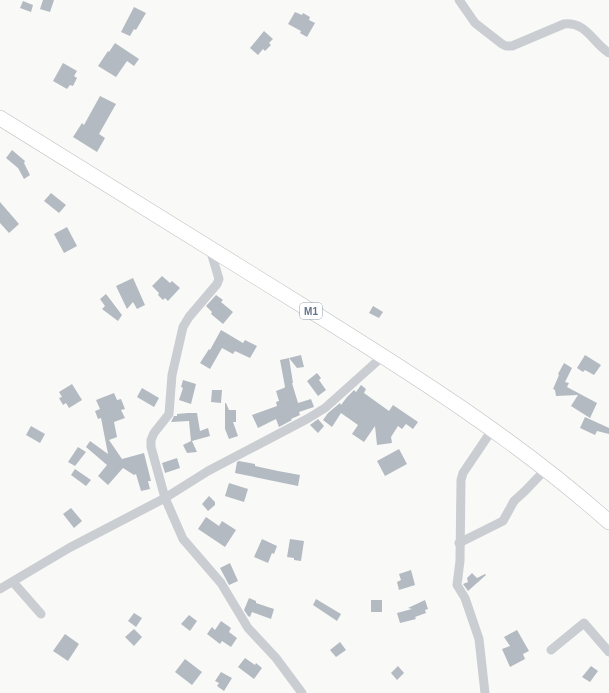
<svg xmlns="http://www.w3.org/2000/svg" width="609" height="693" viewBox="0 0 609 693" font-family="Arial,sans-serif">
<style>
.building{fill:#b4bac2}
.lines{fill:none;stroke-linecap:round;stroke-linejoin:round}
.trunk-casing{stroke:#bcbfc3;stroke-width:16}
.minor{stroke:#cacdd1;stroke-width:9}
.trunk{stroke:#fff;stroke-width:15}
.labels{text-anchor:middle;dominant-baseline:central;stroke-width:4;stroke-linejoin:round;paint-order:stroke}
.shield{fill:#fff;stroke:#949eae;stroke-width:1}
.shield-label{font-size:10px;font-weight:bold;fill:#66748b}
</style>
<rect width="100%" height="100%" fill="#f9faf7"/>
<g class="building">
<path d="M43,0H54L50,12L40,9Z"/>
<path d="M23,1L33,5L31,12L20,8Z"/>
<path d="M134,7L146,13L136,30L134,29L130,36L121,32Z"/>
<path d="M295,12L302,15L303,13L310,17L309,20L315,23L307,37L300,33L301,31L288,24Z"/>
<path d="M264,31L273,39L269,43L271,45L265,51L263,49L258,55L250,48Z"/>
<path d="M115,43L139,59L134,66L127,61L116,77L98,66L108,51L109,52Z"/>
<path d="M63,63L77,71L74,76L77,78L73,86L70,85L67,89L53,81Z"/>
<path d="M100,96L116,104L99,134L105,138L97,152L73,137L82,123L84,125Z"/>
<path d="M12,150L25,161L24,163L30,175L24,179L18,168L6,158Z"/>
<path d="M51,193L66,205L59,213L44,201Z"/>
<path d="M0,202L19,224L9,233L0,223Z"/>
<path d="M67,227L77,246L64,253L54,234Z"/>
<path d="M162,276L170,283L172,281L180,288L168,301L165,298L163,300L158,295L159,293L152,286Z"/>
<path d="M133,278L145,305L137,309L133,302L127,309L116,286Z"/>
<path d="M106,294L122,315L118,321L102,309L105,306L100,299Z"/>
<path d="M216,295L223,300L221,302L233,312L223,324L211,314L212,312L206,306Z"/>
<path d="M373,306L383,312L379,318L369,313Z"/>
<path d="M221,330L243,343L245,340L257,346L250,358L235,351L233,354L222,348L210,369L200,363L209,349L210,350Z"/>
<path d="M301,355L304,367L297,368L289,358Z"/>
<path d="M585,355L601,365L594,375L585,370L583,372L577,368Z"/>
<path d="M289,358L293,383H292L298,403L311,399L314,407L299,412L300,415L291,419L292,420L279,427L276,419L258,428L252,415L277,406L276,402L279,401L276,391L284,388L285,387L280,360Z"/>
<path d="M564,363L572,368L565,382L569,383L567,387L597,403L590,418L571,406L578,395L556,396L555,390L553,389L559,375L558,374Z"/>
<path d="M317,373L321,378L319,380L326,390L318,396L307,381Z"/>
<path d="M183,380L196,384L191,404L179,400L183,388L181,387Z"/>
<path d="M72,384L82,400L69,408L66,403L63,405L59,398L62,397L59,392Z"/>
<path d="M361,385L366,389L364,393L389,411L393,405L418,422L413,429L406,424L402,429L398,426L391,437L392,443L377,445L375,426L364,442L352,434L358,425L341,413L332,427L323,420L328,413L340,403L341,405L347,397L354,390L356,392Z"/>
<path d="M142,388L159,398L154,407L137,397Z"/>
<path d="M212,390H222L221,403L211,402Z"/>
<path d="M114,393L117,400L121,399L125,409L121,410L125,418L114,422L117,437L109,440L122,459L144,453L151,481H148L150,489L141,491L136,474L134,475L123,468L108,485L98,476L107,465L86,447L90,441L108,454L101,418L98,419L95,411L100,409L96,400Z"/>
<path d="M225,403H226L229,410H236V422H233L238,436L229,439L225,429Z"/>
<path d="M188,413H197L200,431L208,428L210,436L192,441L197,452L187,453L183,445L191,441L189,421L171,422L174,416H177V414Z"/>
<path d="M585,417L609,428V434L597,431L595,435L580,428Z"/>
<path d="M318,419L324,426L318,433L310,425Z"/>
<path d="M31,426L45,434L40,443L26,435Z"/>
<path d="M78,447L86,452L75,466L68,462Z"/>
<path d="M399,449L407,464L385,476L377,461Z"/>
<path d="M177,458L180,468L165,473L162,463Z"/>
<path d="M239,461L255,464V466L278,471L300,475L298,486L235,473L237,462Z"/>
<path d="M75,469L91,480L86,486L71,475Z"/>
<path d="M229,483L248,489L244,502L225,496Z"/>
<path d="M209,496L215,502V505L208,511L202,504Z"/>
<path d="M71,508L82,521L74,528L63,514Z"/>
<path d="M206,517L219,526L222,521L236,530L225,547L198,529Z"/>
<path d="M262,539L277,546L274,554L272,553L268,563L254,557Z"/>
<path d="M290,539L304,541L301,561L294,560V558L287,557Z"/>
<path d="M230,563L238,581L229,585L220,568Z"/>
<path d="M411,570L415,585L399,590L397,582L401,580L399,574Z"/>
<path d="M472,573L477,578L485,574L486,575L468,591L463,584L468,582L467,578Z"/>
<path d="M249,598L256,601V603L274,609L271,619L252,612L250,617L248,616L244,610Z"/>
<path d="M316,599L341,614L337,621L313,605Z"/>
<rect x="371" y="600" width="11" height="12"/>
<path d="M425,600L428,609L425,610L426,613L415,617L416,619L400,623L397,613L412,609L408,608Z"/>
<path d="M134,613L142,618L136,627L128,621Z"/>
<path d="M189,615L197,621L190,631L181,624Z"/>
<path d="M221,621L231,628L229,632L237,638L231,647L222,641L220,644L207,634L212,627L215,630Z"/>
<path d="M134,629L142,637L134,646L125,637Z"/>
<path d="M517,630L529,651L523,654L525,659L510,667L502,649L510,646L504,637Z"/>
<path d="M65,634L79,644L68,661L53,651Z"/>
<path d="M340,642L346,650L336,657L330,650Z"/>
<path d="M245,658L255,665L256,663L262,668L254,679L238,667Z"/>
<path d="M185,659L202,672L192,685L175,672Z"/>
<path d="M398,666L404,673L397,680L391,673Z"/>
<path d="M591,666L598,671L590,682L582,677Z"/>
<path d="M221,672L232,678L224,691L217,686L219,683L215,681Z"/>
</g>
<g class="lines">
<defs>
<path id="trunk" d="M0,118C101,181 202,244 303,306C409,372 516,439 609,522"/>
</defs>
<use href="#trunk" class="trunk-casing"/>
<g class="minor">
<path d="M459,0L475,23L502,44L506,46H512L564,24C587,22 592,42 609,53"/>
<path d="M210,249L219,279L217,284L189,317L183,327L172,375L169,414L154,433L151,440V447L165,498L183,539L221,583L248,628L276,658L302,693"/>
<path d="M459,543L503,521L514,501L525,491L546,469"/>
<path d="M13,582L41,614"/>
<path d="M0,589L69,548L165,498L208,471L307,419L325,408L383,356"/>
<path d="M551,650L584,623L609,652"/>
<path d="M485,693L479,639L465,598L457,585L460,561L461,480L463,473L492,430"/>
</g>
<use href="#trunk" class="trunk"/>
</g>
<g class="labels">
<rect class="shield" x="300" y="303" width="22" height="16" rx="3"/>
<g class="shield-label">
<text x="311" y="311">M1</text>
</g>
</g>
</svg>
